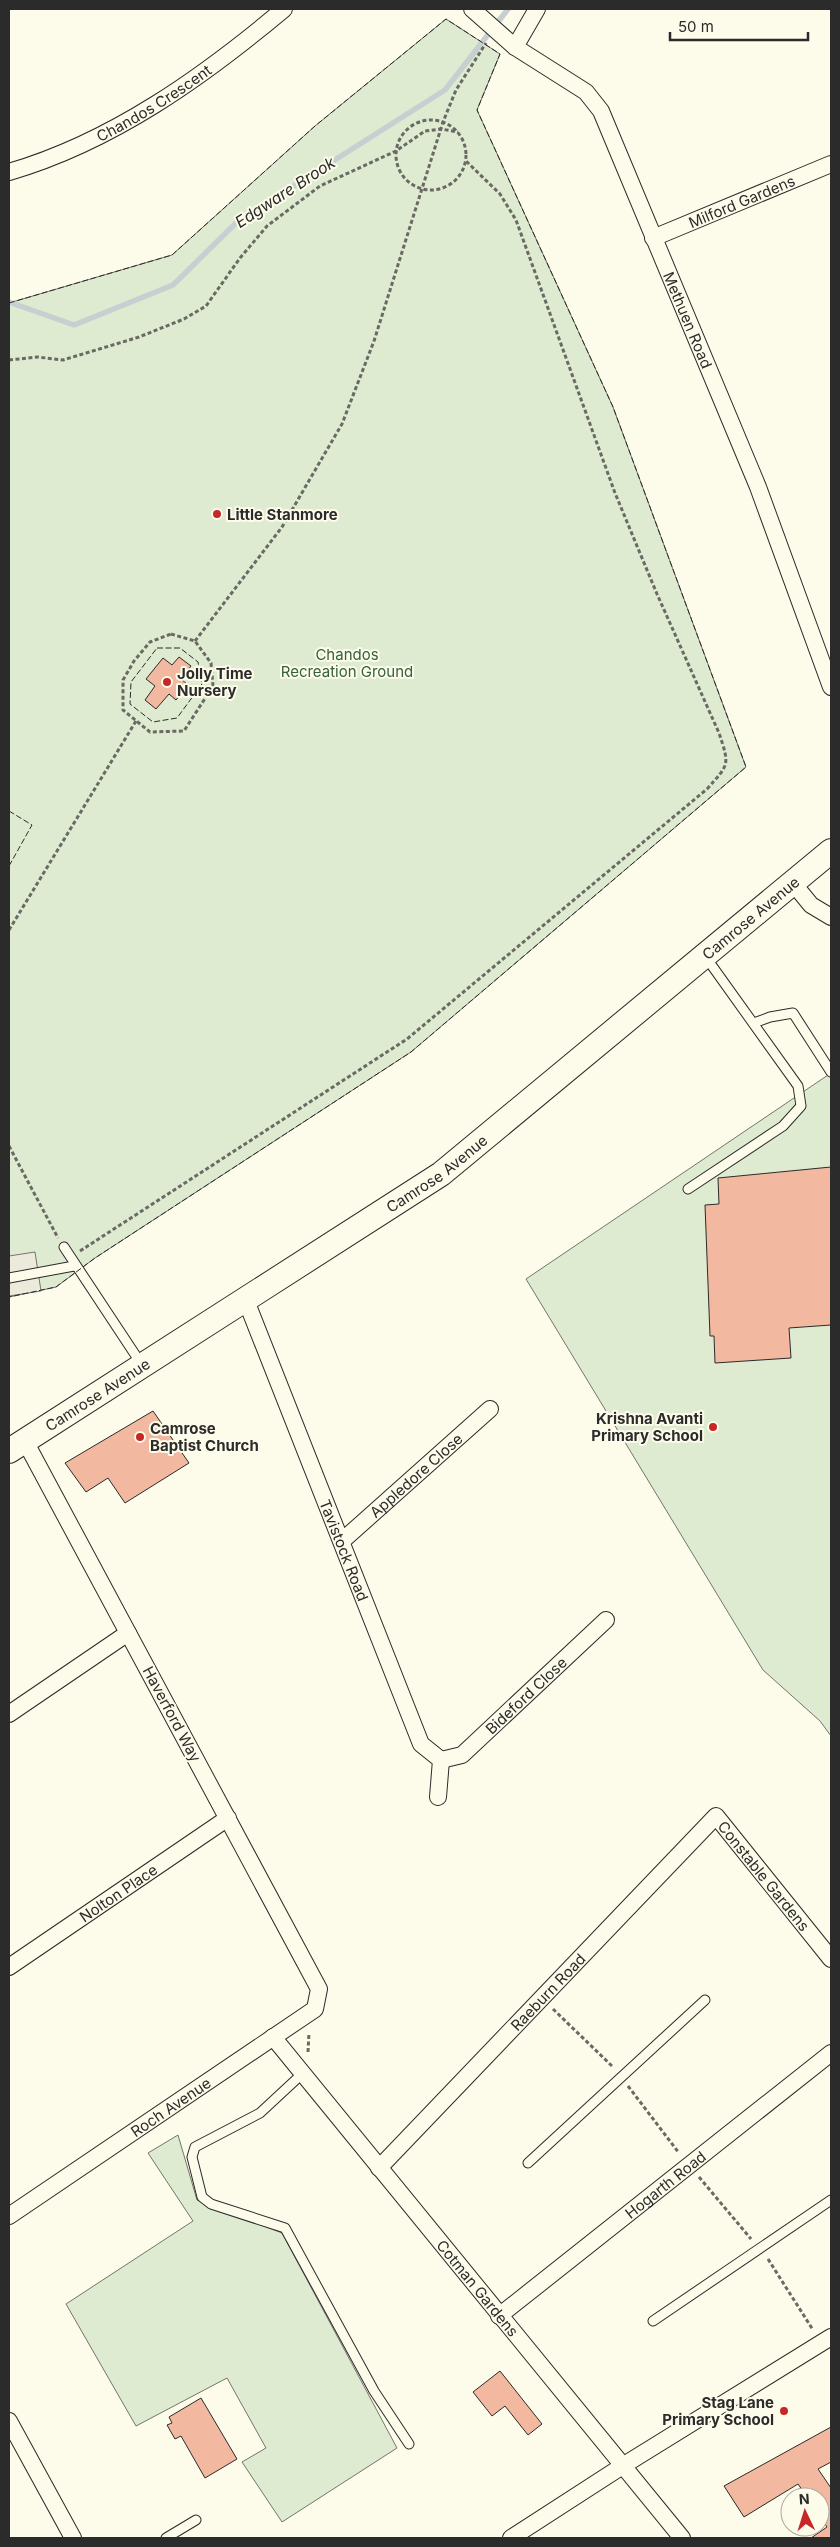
<svg xmlns="http://www.w3.org/2000/svg" width="840" height="2547" viewBox="0 0 840 2547" font-family="Inter,sans-serif">
<style>
.green{fill:#deebd1;stroke:#74746e}
.parking{fill:#eceadb;stroke:#74746e}
.lines{fill:none;stroke-linecap:round;stroke-linejoin:round}
.stream{stroke:#c7d0d0;stroke-width:5.5}
.building{fill:#f2b8a0;stroke:#2b2b2b}
.lane-casing{stroke:#2b2b2b;stroke-width:11}
.street-casing{stroke:#2b2b2b;stroke-width:18}
.secondary-casing{stroke:#2b2b2b;stroke-width:26}
.path{stroke:#6a6964;stroke-width:3;stroke-dasharray:4 2.5;stroke-linecap:butt}
.lane{stroke:#fdfbea;stroke-width:9}
.street{stroke:#fdfbea;stroke-width:16}
.secondary{stroke:#fdfbea;stroke-width:24}
.fence{stroke:#2b2b2b;stroke-width:1;stroke-dasharray:6 2.5;stroke-linecap:butt}
.poi-dot{fill:#c62828;stroke:#fdfbea;stroke-width:2}
.labels{text-anchor:middle;dominant-baseline:central;stroke-width:4;stroke-linejoin:round;paint-order:stroke}
.street-label{font-size:15px;fill:#2b2b2b;stroke:#fdfbea}
.poi-label{font-size:15px;font-weight:bold;fill:#2b2b2b;stroke:#fdfbea;text-anchor:start}
.park-label{font-size:15px;fill:#34623c;stroke:#fdfbea}
.water-label{font-size:16px;font-style:italic;fill:#2b2b2b;stroke:#fdfbea}
</style>
<rect width="100%" height="100%" fill="#fdfbea"/>
<g class="green">
<path d="M446,19L500,54L477,110L613,407L746,767L411,1052L95,1258L56,1287L9,1297V303L172,255L315,126Z"/>
<path d="M831,1073V1736L820,1721L763,1670L526,1279Z"/>
<path d="M178,2135L197,2200L282,2233L397,2448L282,2522L242,2462L266,2448L227,2378L136,2426L66,2304L193,2221L148,2153Z"/>
</g>
<path class="parking" d="M35,1252L41,1291L9,1296V1256Z"/>
<g class="lines">
<path class="stream" d="M9,302L74,325L173,285L237,222L445,90L508,9"/>
</g>
<g class="building">
<path d="M179,657L191,666L181,679L188,685L176,700L169,694L156,709L145,700L155,686L146,679L163,658L172,665Z"/>
<path d="M831,1167V1325L789,1328L791,1358L715,1363L714,1336H710L705,1205L719,1204L718,1178Z"/>
<path d="M153,1411L189,1463L125,1503L108,1478L86,1492L65,1463Z"/>
<path d="M500,2371L542,2424L528,2435L505,2406L492,2416L473,2392Z"/>
<path d="M201,2398L237,2459L205,2478L181,2436L175,2439L167,2425L172,2423L169,2417Z"/>
<path d="M831,2427V2462L818,2469L831,2488V2538H811L827,2527L820,2516V2497H807L798,2484L744,2517L724,2486Z"/>
</g>
<g class="lines">
<defs>
<g id="lane">
<path d="M754,1023L770,1017L793,1013L831,1072"/>
<path d="M688,1189L783,1126L801,1106L798,1086L705,956"/>
<path d="M64,1247L142,1365"/>
<path d="M9,1278L74,1266"/>
<path d="M302,2074L260,2113L195,2147L192,2157L202,2197L211,2204L285,2228L374,2391L409,2444"/>
<path d="M528,2163L705,2000"/>
<path d="M653,2321L831,2200"/>
<path d="M166,2538L196,2520"/>
</g>
<g id="street">
<path id="s1" d="M472,9L515,47L586,92L601,111L758,487L831,687"/>
<path d="M515,47L537,9"/>
<path id="s2" d="M9,172C112,142 203,77 284,9"/>
<path id="s3" d="M653,238L831,164"/>
<path d="M793,883L811,905L831,917"/>
<path id="s4" d="M245,1298L421,1744L441,1760L438,1797"/>
<path id="s5" d="M342,1541L490,1409"/>
<path d="M9,1714L128,1633"/>
<path id="s6" d="M441,1760L462,1755L606,1620"/>
<path id="s7" d="M9,1967L228,1818"/>
<path id="s8" d="M273,2037L682,2538"/>
<path id="s9" d="M379,2168L716,1816L831,1959"/>
<path id="s10" d="M9,2216L315,2009L319,1989L25,1441"/>
<path id="s11" d="M499,2316L831,2053"/>
<path d="M9,2421L73,2538"/>
<path d="M511,2538L624,2465L831,2337"/>
</g>
<g id="secondary">
<path id="s12" d="M9,1451L441,1174L831,851"/>
</g>
</defs>
<use href="#lane" class="lane-casing"/>
<use href="#street" class="street-casing"/>
<use href="#secondary" class="secondary-casing"/>
<g class="path">
<circle cx="431" cy="155" r="35"/>
<path d="M9,360L38,357L63,360L139,337L184,319L206,306L240,258L267,226L320,186L396,151L425,131L441,129L458,132"/>
<path d="M171,634L195,641L211,663L213,686L184,731L150,732L123,710V680L134,661L150,642Z"/>
<path d="M195,641L282,527L342,424L374,341L443,122L456,90L486,43"/>
<path d="M9,930L136,721"/>
<path d="M9,1146L58,1238"/>
<path d="M80,1251L407,1039L707,789C729,764 730,766 719,733L657,594L615,493L516,220L500,194L466,161"/>
<path d="M553,2009L613,2067"/>
<path d="M308,2052L309,2033"/>
<path d="M628,2086L679,2153"/>
<path d="M699,2177L751,2239"/>
<path d="M768,2259L813,2330"/>
</g>
<use href="#lane" class="lane"/>
<use href="#street" class="street"/>
<use href="#secondary" class="secondary"/>
<g class="fence">
<path d="M9,303L172,255L315,126L446,19L500,54L477,110L613,407L746,767L411,1052L95,1258L56,1287L9,1297"/>
<path d="M157,648H180L198,662L202,684L177,718L153,722L130,704L131,682Z"/>
<path d="M9,811L32,825L9,866"/>
</g>
</g>
<g class="poi-dot">
<circle cx="217" cy="514" r="5"/>
<circle cx="167" cy="682" r="5"/>
<circle cx="713" cy="1427" r="5"/>
<circle cx="140" cy="1437" r="5"/>
<circle cx="784" cy="2411" r="5"/>
</g>
<g class="labels">
<g class="street-label">
<text stroke="none"><textPath href="#s2" startOffset="161">Chandos Crescent</textPath></text>
<text stroke="none"><textPath href="#s3" startOffset="96">Milford Gardens</textPath></text>
<text stroke="none"><textPath href="#s1" startOffset="392">Methuen Road</textPath></text>
<text stroke="none"><textPath href="#s12" startOffset="915">Camrose Avenue</textPath></text>
<text stroke="none"><textPath href="#s12" startOffset="510">Camrose Avenue</textPath></text>
<text stroke="none"><textPath href="#s12" startOffset="105">Camrose Avenue</textPath></text>
<text stroke="none"><textPath href="#s5" startOffset="99">Appledore Close</textPath></text>
<text stroke="none"><textPath href="#s4" startOffset="271">Tavistock Road</textPath></text>
<text stroke="none"><textPath href="#s6" startOffset="109">Bideford Close</textPath></text>
<text transform="translate(172 1714) rotate(62)">Haverford Way</text>
<text stroke="none"><textPath href="#s9" startOffset="564">Constable Gardens</textPath></text>
<text stroke="none"><textPath href="#s7" startOffset="132">Nolton Place</textPath></text>
<text stroke="none"><textPath href="#s9" startOffset="244">Raeburn Road</textPath></text>
<text stroke="none"><textPath href="#s10" startOffset="195">Roch Avenue</textPath></text>
<text stroke="none"><textPath href="#s11" startOffset="212">Hogarth Road</textPath></text>
<text stroke="none"><textPath href="#s8" startOffset="324">Cotman Gardens</textPath></text>
</g>
<g class="poi-label">
<text x="227" y="514">Little Stanmore</text>
<text x="177" y="673">Jolly Time<tspan x="177" dy="17">Nursery</tspan></text>
<text x="703" y="1418" text-anchor="end">Krishna Avanti<tspan x="703" dy="17">Primary School</tspan></text>
<text x="150" y="1428">Camrose<tspan x="150" dy="17">Baptist Church</tspan></text>
<text x="774" y="2402" text-anchor="end">Stag Lane<tspan x="774" dy="17">Primary School</tspan></text>
</g>
<g class="park-label">
<text x="347" y="654">Chandos<tspan x="347" dy="17">Recreation Ground</tspan></text>
</g>
<g class="water-label">
<text transform="translate(285 192) rotate(-33)">Edgware Brook</text>
</g>
</g>
<rect width="840" height="2547" fill="none" stroke="#2b2b2b" stroke-width="20"/>
<g transform="translate(805 2512) rotate(356)"><circle r="24" fill="#fdfbea" stroke="#a9a89e"/>
<path d="M0-4L9 19L0 12L-9 19Z" fill="#c62828"/>
<text y="-8" font-size="14" font-weight="bold" text-anchor="middle" fill="#2b2b2b">N</text>
</g>
<path d="M670 32v8h138v-8" fill="none" stroke="#2b2b2b" stroke-width="2.5"/>
<text x="678" y="32" font-size="15" fill="#2b2b2b" stroke="#fdfbea" stroke-width="4" paint-order="stroke">50 m</text>
</svg>
